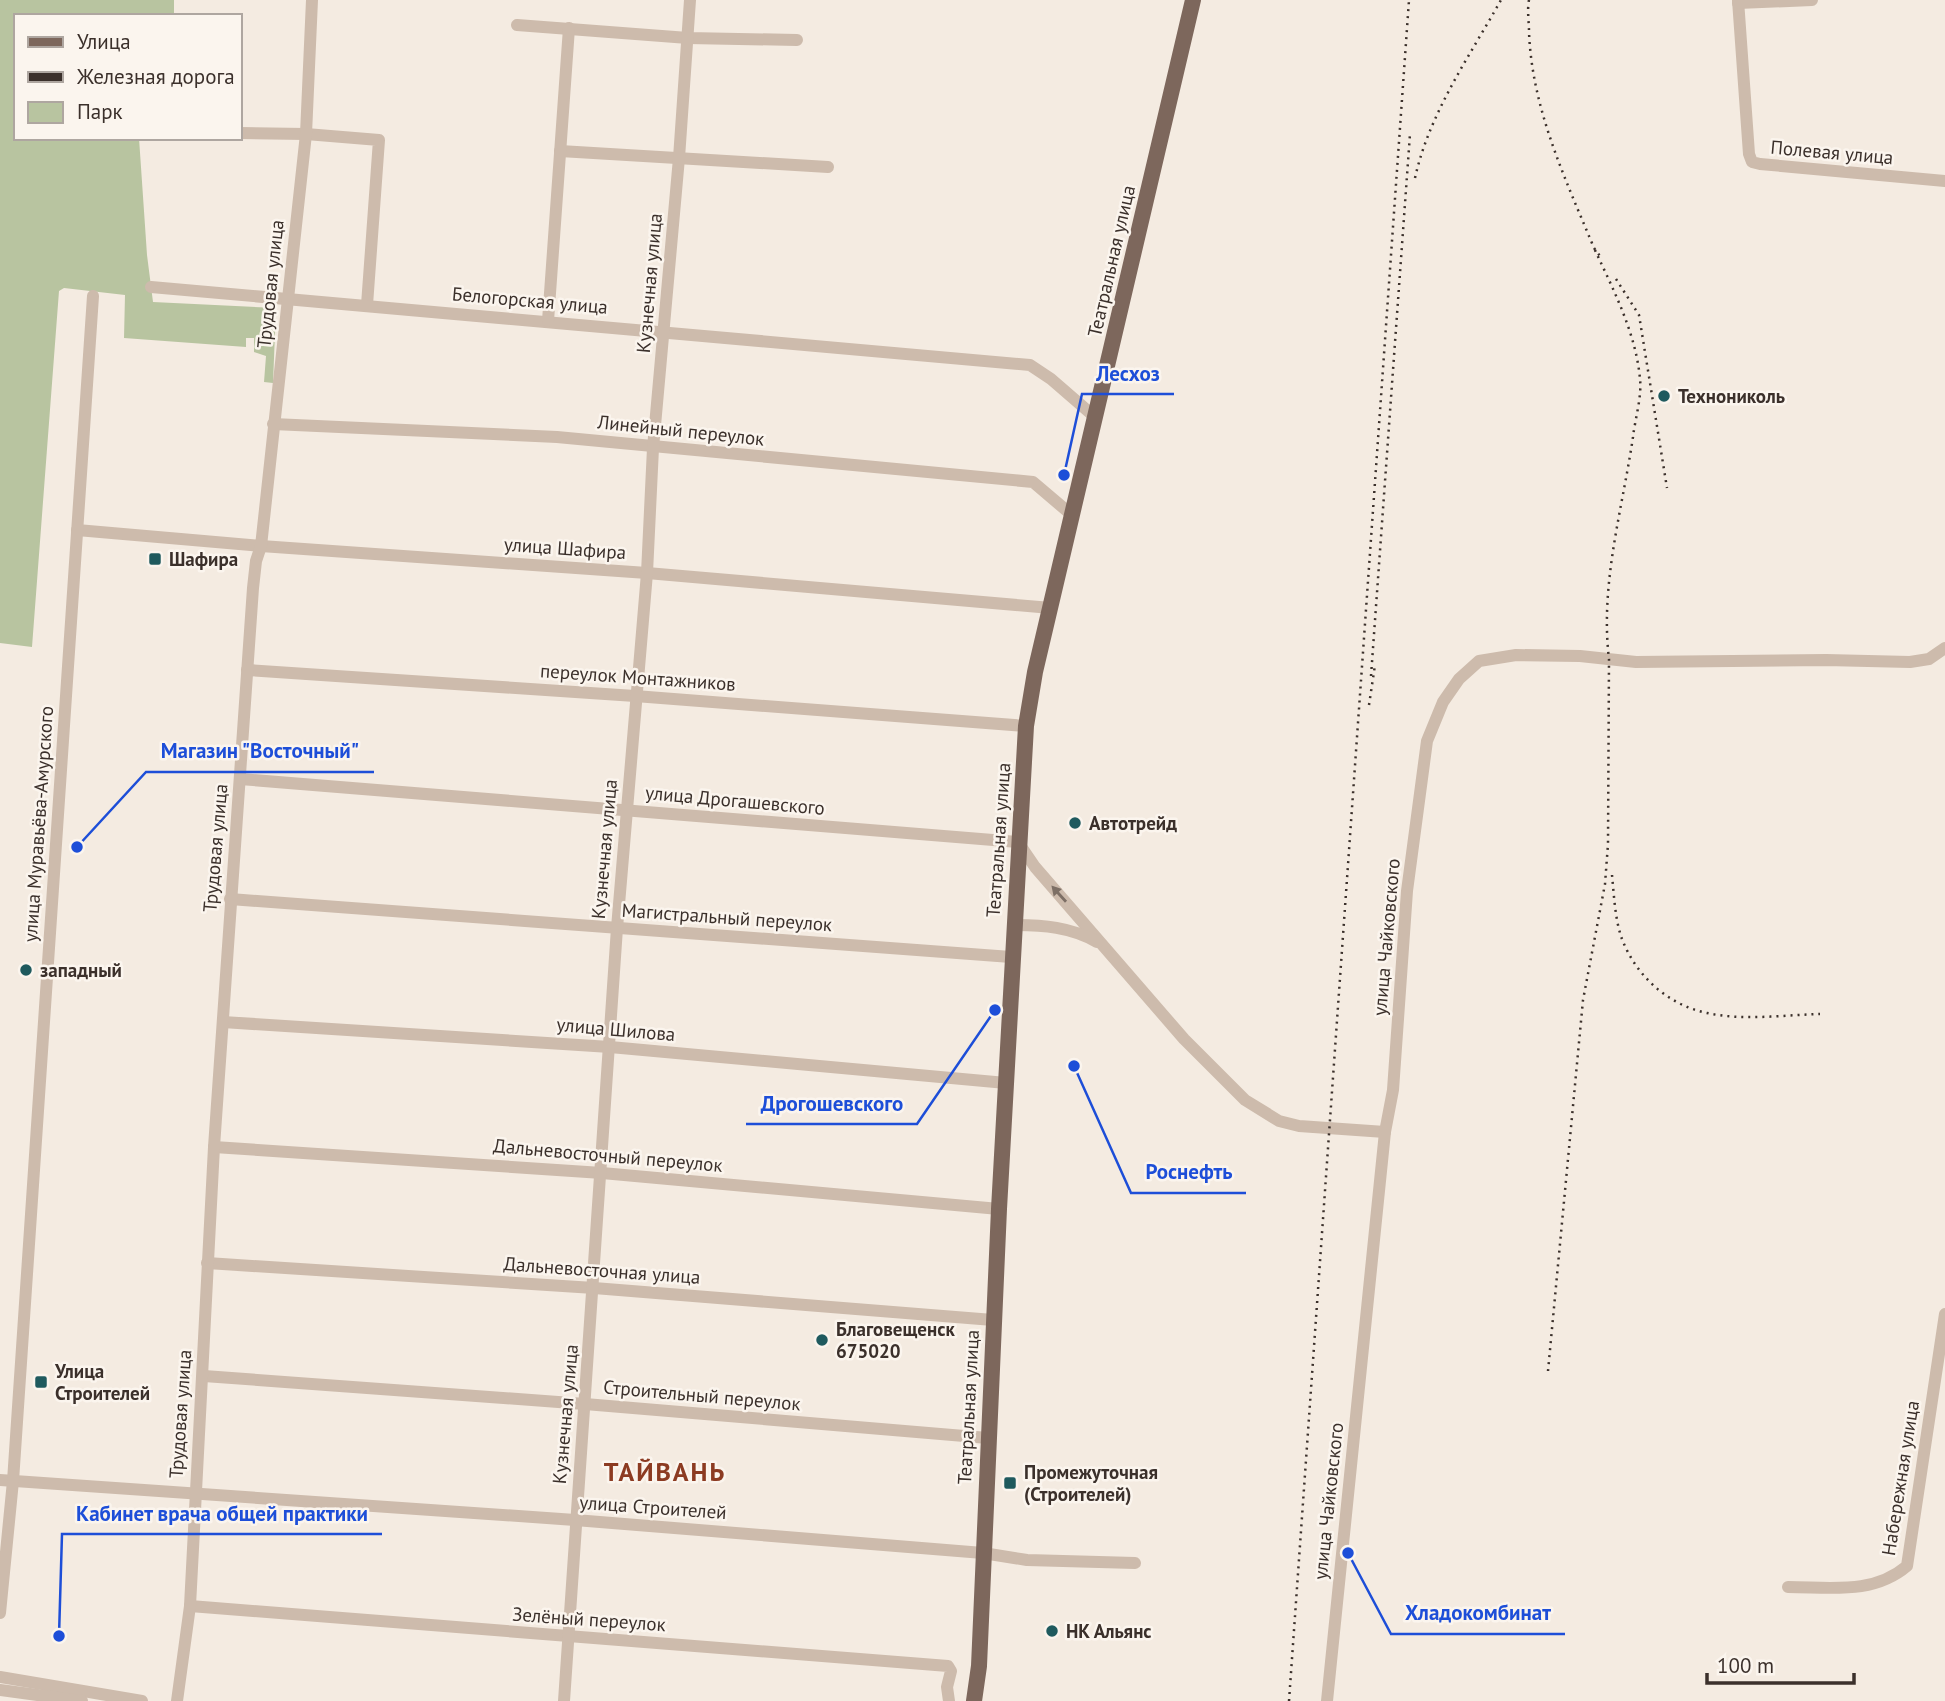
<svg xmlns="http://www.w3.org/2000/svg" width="1945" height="1701" viewBox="0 0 1945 1701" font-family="'PT Sans',sans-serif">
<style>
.green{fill:#b8c4a0}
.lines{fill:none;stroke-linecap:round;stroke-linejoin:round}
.minor{stroke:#cdbbac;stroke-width:12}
.major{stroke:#7d675c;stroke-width:16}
.rail{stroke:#3b302b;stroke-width:2.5;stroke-dasharray:2 5;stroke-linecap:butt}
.oneway{fill:#7d6f65}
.poi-dot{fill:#1f5a5e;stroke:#fbf5ee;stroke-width:2.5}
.labels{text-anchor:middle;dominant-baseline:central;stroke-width:5;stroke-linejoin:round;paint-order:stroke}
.street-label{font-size:19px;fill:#3b302b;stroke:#fbf5ee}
.poi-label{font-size:19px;font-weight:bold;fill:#3b302b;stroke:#fbf5ee;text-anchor:start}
.district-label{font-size:26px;font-weight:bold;letter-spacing:2px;fill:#8c3b22;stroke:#fbf5ee}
.leader{fill:none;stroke:#1d4ed8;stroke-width:2.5}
.callout-dot{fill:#1d4ed8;stroke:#fbf5ee;stroke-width:2.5}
.callout-label{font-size:21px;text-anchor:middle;font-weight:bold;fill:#1d4ed8;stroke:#fbf5ee;stroke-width:5;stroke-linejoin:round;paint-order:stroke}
</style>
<rect width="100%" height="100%" fill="#f4ebe1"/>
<path class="green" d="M0,0H174V13L131,16H16V138H139L147,255L153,302L276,308L273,383L264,382L266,356L254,352V338H246V347L124,338L125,295L64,288L59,291L32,647L0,643Z"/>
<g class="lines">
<g class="minor">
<path d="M1738,0L1749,154L1752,162L1760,164L1945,181"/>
<path d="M1738,3L1812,0"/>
<path d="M517,25L688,38L797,40"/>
<path d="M240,133L306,134L379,140L367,305"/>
<path d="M560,151L828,167"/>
<path d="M151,287L1030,365L1051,379L1096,418"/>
<path d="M548,321L569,28"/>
<path d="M273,424L557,437L1033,482L1073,516"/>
<path d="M77,530L261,546L647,573L1051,608"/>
<path d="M247,670L635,696L1026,726"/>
<path d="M240,779L1018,842L1035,867L1184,1039L1245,1100L1279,1121L1299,1126L1385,1132"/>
<path d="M230,899L1011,957"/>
<path d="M1013,925C1043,925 1071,927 1097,942"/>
<path d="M223,1022L610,1047L1006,1083"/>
<path d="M214,1147L602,1173L999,1209"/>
<path d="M207,1263L594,1288L993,1320"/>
<path d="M204,1376L585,1404L988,1438"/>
<path d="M0,1480L575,1520L983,1553L1027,1560L1135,1563"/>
<path d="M1788,1587C1830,1587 1873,1595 1907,1566L1945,1314"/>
<path d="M190,1606L948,1666L951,1671L947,1687L949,1701"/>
<path d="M0,1613L13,1481L93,296"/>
<path d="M0,1677L142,1701"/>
<path d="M0,1690L82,1701"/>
<path d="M177,1701L190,1606L214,1147L253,588L256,561L261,546L306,134L312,0"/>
<path d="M564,1701L617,928L647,573L653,448L679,158L690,0"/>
<path d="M1327,1701L1385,1132L1393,1090L1407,891L1427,741L1443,702L1459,679L1479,661L1516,655L1580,656L1636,662L1826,660L1910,662L1929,659L1945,648"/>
</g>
<path class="major" d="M974,1701L979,1666L999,1209L1026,726L1035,672L1193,0"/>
<g class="rail">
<path d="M1529,0C1527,10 1529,22 1529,32C1532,109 1565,178 1594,248L1600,256"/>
<path d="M1415,178C1429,114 1469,57 1501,0"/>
<path d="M1616,279L1639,315L1667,488"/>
<path d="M1371,676L1410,134"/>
<path d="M1369,705L1375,665"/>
<path d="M1612,875C1614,895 1615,920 1622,939C1636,976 1668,1005 1707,1013C1743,1021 1783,1015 1820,1014"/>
<path d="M1548,1371L1583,1000L1605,884L1608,844L1609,659C1600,584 1622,511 1633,437C1635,419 1642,397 1640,379C1636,333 1613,289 1594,248"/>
<path d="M1289,1701L1409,0"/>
</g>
</g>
<defs><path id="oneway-solid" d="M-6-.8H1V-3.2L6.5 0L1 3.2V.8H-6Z" transform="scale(1.75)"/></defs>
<use class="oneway" href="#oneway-solid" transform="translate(1059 894) rotate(-132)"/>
<g class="poi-dot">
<circle cx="1664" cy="396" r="7"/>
<rect x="148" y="552" width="14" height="14" rx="3.5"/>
<circle cx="1075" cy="823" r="7"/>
<circle cx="26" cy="970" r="7"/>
<circle cx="822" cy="1340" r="7"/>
<rect x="34" y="1375" width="14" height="14" rx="3.5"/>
<rect x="1003" y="1476" width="14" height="14" rx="3.5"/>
<circle cx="1052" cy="1631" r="7"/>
</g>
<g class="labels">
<g class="street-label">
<text transform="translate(1832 152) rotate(5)">Полевая улица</text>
<text transform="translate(1111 261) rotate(-77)">Театральная улица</text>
<text transform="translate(649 283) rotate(-85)">Кузнечная улица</text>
<text transform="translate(270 284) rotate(-84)">Трудовая улица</text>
<text transform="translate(530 300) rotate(5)">Белогорская улица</text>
<text transform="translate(681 430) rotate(6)">Линейный переулок</text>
<text transform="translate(565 548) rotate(4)">улица Шафира</text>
<text transform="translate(638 677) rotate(4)">переулок Монтажников</text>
<text transform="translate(735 800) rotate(5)">улица Дрогашевского</text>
<text transform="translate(38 824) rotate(-86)">улица Муравьёва-Амурского</text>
<text transform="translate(998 840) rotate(-86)">Театральная улица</text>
<text transform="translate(215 848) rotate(-85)">Трудовая улица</text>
<text transform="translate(604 849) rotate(-85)">Кузнечная улица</text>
<text transform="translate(727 917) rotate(4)">Магистральный переулок</text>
<text transform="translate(1386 937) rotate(-85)">улица Чайковского</text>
<text transform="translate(616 1029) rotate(5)">улица Шилова</text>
<text transform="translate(608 1155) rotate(5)">Дальневосточный переулок</text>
<text transform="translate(602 1270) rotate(4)">Дальневосточная улица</text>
<text transform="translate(702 1395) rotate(5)">Строительный переулок</text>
<text transform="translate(968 1407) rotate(-87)">Театральная улица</text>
<text transform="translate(180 1414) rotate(-86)">Трудовая улица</text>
<text transform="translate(565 1414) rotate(-85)">Кузнечная улица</text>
<text transform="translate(1900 1478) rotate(-81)">Набережная улица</text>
<text transform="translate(1328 1501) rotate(-84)">улица Чайковского</text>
<text transform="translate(653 1507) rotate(4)">улица Строителей</text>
<text transform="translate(589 1619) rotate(4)">Зелёный переулок</text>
</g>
<g class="poi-label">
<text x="1678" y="396">Технониколь</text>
<text x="169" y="559">Шафира</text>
<text x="1089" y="823">Автотрейд</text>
<text x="40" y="970">западный</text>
<text x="836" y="1329">Благовещенск<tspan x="836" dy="22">675020</tspan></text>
<text x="55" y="1371">Улица<tspan x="55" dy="22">Строителей</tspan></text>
<text x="1024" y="1472">Промежуточная<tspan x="1024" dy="22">(Строителей)</tspan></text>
<text x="1066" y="1631">НК Альянс</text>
</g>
<g class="district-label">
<text x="665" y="1471">ТАЙВАНЬ</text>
</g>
</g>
<path class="leader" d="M1064 475L1082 394H1174M77 847L146 772H374M995 1010L917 1124H746M1074 1066L1131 1193H1246M59 1636L62 1534H382M1348 1553L1391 1634H1565"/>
<g class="callout-dot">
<circle cx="1064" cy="475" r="7"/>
<circle cx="77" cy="847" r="7"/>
<circle cx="995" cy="1010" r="7"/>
<circle cx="1074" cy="1066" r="7"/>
<circle cx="59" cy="1636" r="7"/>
<circle cx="1348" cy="1553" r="7"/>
</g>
<g class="callout-label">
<text x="1128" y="381">Лесхоз</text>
<text x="260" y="758">Магазин "Восточный"</text>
<text x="832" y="1111">Дрогошевского</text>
<text x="1189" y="1179">Роснефть</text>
<text x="222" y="1521">Кабинет врача общей практики</text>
<text x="1478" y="1620">Хладокомбинат</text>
</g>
<rect x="14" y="14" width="228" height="126" fill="#fbf5ee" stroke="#aea6a0" stroke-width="2"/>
<rect x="28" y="37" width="35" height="10" fill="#7d675c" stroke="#aea6a0" stroke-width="2"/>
<text x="77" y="49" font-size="21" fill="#3b302b">Улица</text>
<rect x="28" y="72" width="35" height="10" fill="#3b302b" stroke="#aea6a0" stroke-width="2"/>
<text x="77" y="84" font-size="21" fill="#3b302b">Железная дорога</text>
<rect x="28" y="102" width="35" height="21" fill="#b8c4a0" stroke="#aea6a0" stroke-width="2"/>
<text x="77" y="119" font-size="21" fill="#3b302b">Парк</text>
<path d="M1707 1673v10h147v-10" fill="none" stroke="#3b302b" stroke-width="3.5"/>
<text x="1717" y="1673" font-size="21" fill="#3b302b" stroke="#fbf5ee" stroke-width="5" paint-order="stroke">100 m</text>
</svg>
